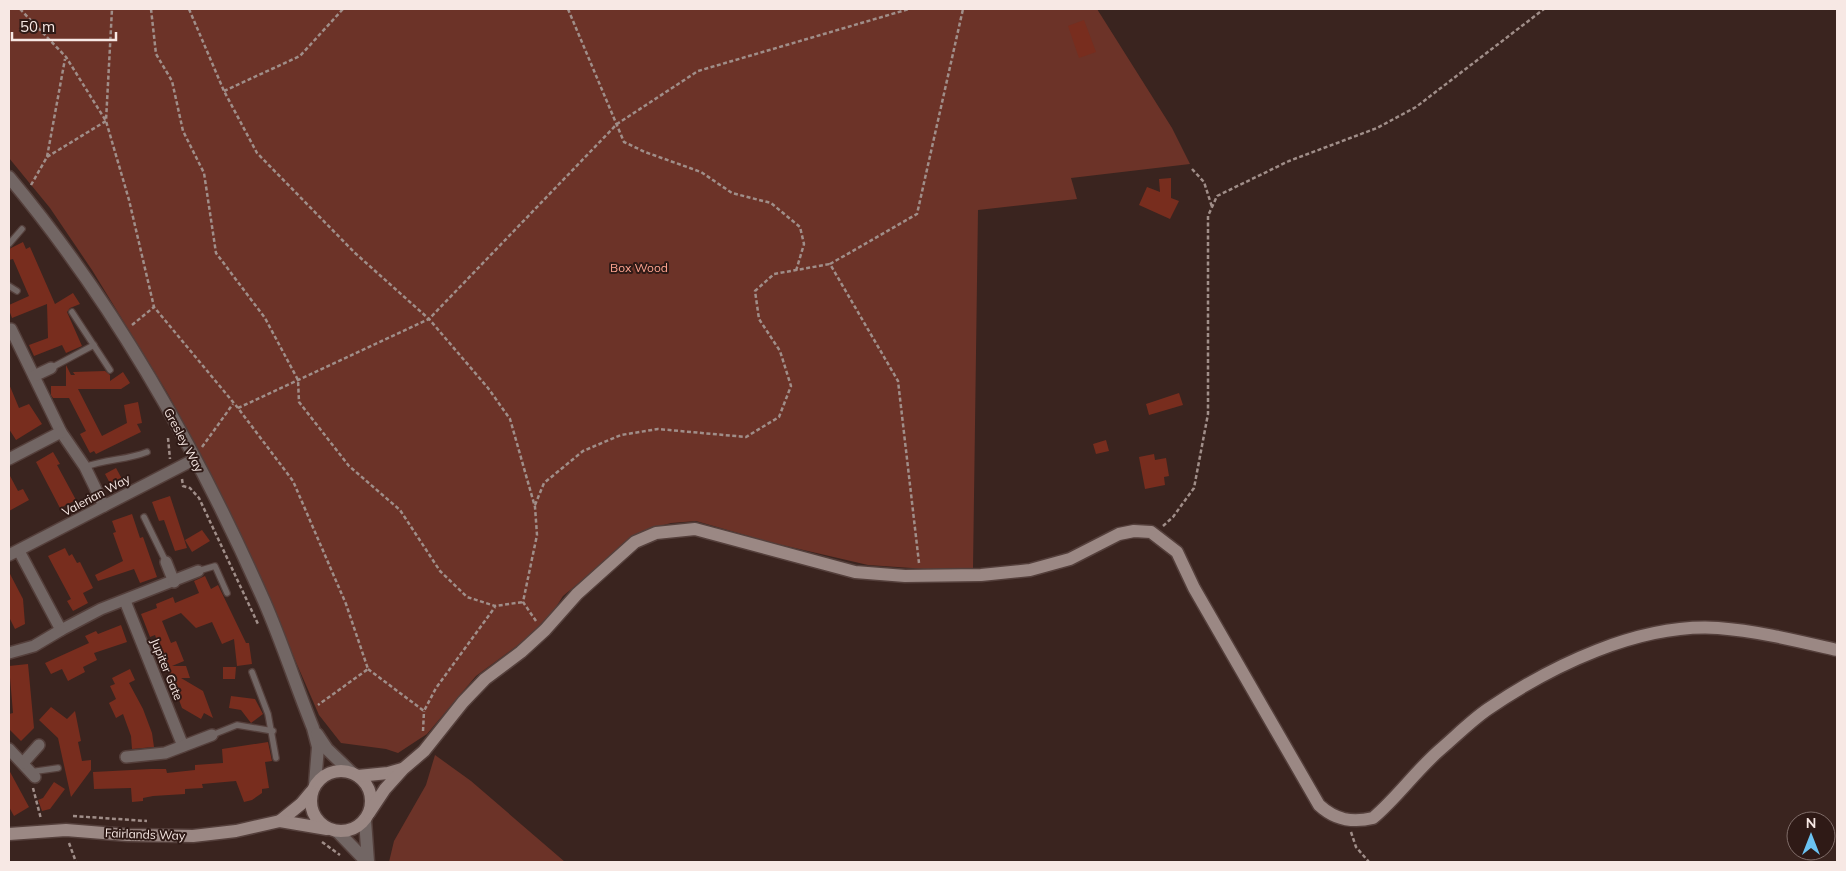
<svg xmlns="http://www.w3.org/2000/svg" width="1846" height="871" viewBox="0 0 1846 871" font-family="Mulish,sans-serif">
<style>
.green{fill:#6c3328}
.building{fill:#782d1e}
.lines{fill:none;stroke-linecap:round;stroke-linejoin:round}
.service-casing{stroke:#543f3b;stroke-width:8}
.minor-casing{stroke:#543f3b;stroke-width:14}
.tertiary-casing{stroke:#543f3b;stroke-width:15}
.secondary-casing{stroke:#543f3b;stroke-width:15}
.path{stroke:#a08e89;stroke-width:2.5;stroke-dasharray:4 2.5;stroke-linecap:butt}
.service{stroke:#726664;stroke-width:5.5}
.minor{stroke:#726664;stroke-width:11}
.tertiary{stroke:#726664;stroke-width:12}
.secondary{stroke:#9b8884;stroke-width:12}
.labels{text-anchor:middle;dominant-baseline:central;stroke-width:4;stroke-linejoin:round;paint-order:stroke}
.park-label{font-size:12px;fill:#ffa591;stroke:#2f1a16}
.street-label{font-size:12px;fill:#f7e8e4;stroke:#2f1a16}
</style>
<rect width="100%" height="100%" fill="#3a241f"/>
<g class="green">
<path d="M9,9H1097L1172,128L1190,164L1071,178L1077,199L978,210L973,569L941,570L868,565L769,542L696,521L671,523L642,531L563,596L544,626L476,676L427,734L398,753L386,749L341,743L319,715L269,600L201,456L168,394L92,270L50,208L9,158Z"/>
<path d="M435,755L471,781L565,862H389L394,841L426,785Z"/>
</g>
<g class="building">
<path d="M1084,20L1096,52L1079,58L1068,26Z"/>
<path d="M1171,178V198L1179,201L1170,219L1139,205L1147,187L1160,192L1159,179Z"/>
<path d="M23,242L26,249L30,247L55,304L73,293L80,304L70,308L67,312L82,346L66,353L62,345L34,356L29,345L48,338L47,304L12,318L9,310V305L29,296L13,259L9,260V249Z"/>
<path d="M66,365L71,375H75L73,372L105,371L110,375V381L123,372L130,383L121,389H78L102,436L127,423L124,405L138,402L142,423L137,424L141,432L96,454L94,451L90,453L80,434L86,431L69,398H53L51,395V386H66Z"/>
<path d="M9,384L19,408L29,404L42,424L16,440L9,429Z"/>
<path d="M1179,393L1183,405L1149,415L1146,404Z"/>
<path d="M1106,440L1109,451L1096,454L1093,444Z"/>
<path d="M53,452L60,464L57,465L76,500L60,508L36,462Z"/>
<path d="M1154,454L1155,460L1166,458L1169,476L1164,477L1165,485L1145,489L1139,457Z"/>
<path d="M116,468L122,479L111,485L105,474Z"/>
<path d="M9,474L18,491L23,489L29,500L9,511Z"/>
<path d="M170,496L187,548L175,551L164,520L159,521L152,502Z"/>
<path d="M132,514L140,538L143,537L157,577L140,583L134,569L98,581L95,575L123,561L113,533L116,532L112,521Z"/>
<path d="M202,530L210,541L192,552L185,540Z"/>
<path d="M65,548L69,556L72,554L77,563L80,562L93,588L83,593L88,603L73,611L67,601L71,599L48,556Z"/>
<path d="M9,572L23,599L25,624L15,629L9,617Z"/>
<path d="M205,576L211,589L218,585L246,643H249L252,664L237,666L234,639L222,644L212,622L196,628L181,613L162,621L171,643L176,641L184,661L172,666H186L190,678H181L203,691L213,718L204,713L201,719L182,708L155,635L150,637L141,614L157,608L156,604L173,597L175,603L199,593L194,581Z"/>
<path d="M121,625L127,642L94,653L97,660L83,667L85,672L68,681L62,669L51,674L45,663L89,643L85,636L96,631L98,634Z"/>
<path d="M28,664L34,728L21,741L9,729V714L13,713L9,666Z"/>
<path d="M223,667H236L235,679H223Z"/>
<path d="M130,669L135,680L129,683L143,709L152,733L154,747L132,749L131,736L123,714L116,718L109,703L116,699L110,686L115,684L112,678Z"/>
<path d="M231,696L255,699L263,714L251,723L241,710L229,708Z"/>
<path d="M51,707L67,719L75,711L81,741L78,742L82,761L91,760V770L71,797L58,738L39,720Z"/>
<path d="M268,742L272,761L265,762L269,788L262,789V793L252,800L244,802L236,781L202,784L203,788L185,789V794L153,796L143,798V801L132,802L131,788L94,789L93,772L151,769H166L167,773L195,770V765L223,763L222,749Z"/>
<path d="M9,770L29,807L14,816L9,807Z"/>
<path d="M54,782L65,789L50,809L42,811L38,800L43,798Z"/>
</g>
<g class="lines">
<defs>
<g id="service">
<path d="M9,244L22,229"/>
<path d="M9,286L17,291"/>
<path d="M72,312L110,370"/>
<path d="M51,368L94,345"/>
<path d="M85,467C106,459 127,460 147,452"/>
<path d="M144,517L166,562"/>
<path d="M198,571L215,566L227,593"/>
<path d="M252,672L268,714L276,758"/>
<path d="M212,735L237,725L273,731"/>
<path d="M30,772L58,768"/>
</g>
<g id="minor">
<path d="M11,329L61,432L85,467L104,506"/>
<path d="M34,376L51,368"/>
<path d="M9,459L61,432"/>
<path d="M19,551L61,630L101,609L198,571"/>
<path d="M9,555L195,459"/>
<path d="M166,562L174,582"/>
<path d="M125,601L183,746"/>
<path d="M9,653L34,646L61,630"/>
<path d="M9,749L35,777"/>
<path d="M126,757L165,753L212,735"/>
<path d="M23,763L39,745"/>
</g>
<g id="tertiary">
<path d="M9,177C115,304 197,449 264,601C282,642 296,686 313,728L318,747L315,784"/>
<path d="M317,734L327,749L352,773"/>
<path d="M365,820L368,862"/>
<path d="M338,832L367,862"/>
</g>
<g id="secondary">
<circle cx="341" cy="801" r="30"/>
<path d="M358,776L388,773L402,769"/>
<path d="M369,813L385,789L403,769L424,751L463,702L485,679L521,652L545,630L577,594L635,542L656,533L695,529L855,572L905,576L981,575L1030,570L1070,559L1119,534L1134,531L1151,532L1177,552L1194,588L1319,805C1335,820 1352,823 1373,818C1398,797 1417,769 1442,748C1457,735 1472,720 1488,709C1551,666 1639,623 1718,628C1758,631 1798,641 1837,650"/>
<path d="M280,821L301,804L311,792"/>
<path d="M9,834L66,830L128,835L193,836L236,831L280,821L327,829"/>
</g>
</defs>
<use href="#service" class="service-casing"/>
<use href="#minor" class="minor-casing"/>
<use href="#tertiary" class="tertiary-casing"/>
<use href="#secondary" class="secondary-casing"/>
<g class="path">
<path d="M20,9L66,57L106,121L129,200L154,307L238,408L293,481L346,604L368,669L318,705"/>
<path d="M151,9L156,54L172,81L183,131L204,173L216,253L265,318L298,380L299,402L349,466L400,510L440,571L467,597L495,606L523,602"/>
<path d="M189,9L224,91L257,153L355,253L429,319L488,388L510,419L535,507L537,535L523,602L536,621"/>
<path d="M568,9L624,142L645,152L701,172L732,193L771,203L800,227L804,244L796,271"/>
<path d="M224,91L300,56L343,9"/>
<path d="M47,157L106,121L112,9"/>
<path d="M1192,169L1204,182L1212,207"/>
<path d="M31,185L47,157L65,59"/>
<path d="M132,325L154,307"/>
<path d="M238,408L429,319L617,124L698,71L909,9"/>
<path d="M168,438L170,459"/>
<path d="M202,447L233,404"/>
<path d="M182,479L183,486L190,488L199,498L258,624"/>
<path d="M535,505L544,483L583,451L621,435L658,429L746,437L779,417L791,386L780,351L759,319L755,291L774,274L830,264"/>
<path d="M1163,526L1173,517L1194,488L1208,414V216L1217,196L1289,161L1377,128L1416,107L1544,9"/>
<path d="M919,563L898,381L830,264L917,214L963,9"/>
<path d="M368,669L424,711L436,688L495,607"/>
<path d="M423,731L424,711"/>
<path d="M33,788L41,819"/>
<path d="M73,816L147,821"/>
<path d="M1351,832L1356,847L1369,862"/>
<path d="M322,842L340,855"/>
<path d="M69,843L76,862"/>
</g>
<use href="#service" class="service"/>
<use href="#minor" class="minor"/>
<use href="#tertiary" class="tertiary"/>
<use href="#secondary" class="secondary"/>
</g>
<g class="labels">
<g class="park-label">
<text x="639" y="267">Box Wood</text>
</g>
<g class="street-label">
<text transform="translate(184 440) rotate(62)">Gresley Way</text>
<text transform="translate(96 495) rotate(-28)">Valerian Way</text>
<text transform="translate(167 669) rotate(68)">Jupiter Gate</text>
<text transform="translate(145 834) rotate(2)">Fairlands Way</text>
</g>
</g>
<rect width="1846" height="871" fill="none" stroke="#f7e8e4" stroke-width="20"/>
<g transform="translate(1811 836)"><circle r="24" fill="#2f1a16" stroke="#7f6c68"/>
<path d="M0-4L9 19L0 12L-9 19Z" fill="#6bc3f2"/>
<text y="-8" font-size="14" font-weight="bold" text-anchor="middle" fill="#f7e8e4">N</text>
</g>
<path d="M12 32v8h104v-8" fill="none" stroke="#f7e8e4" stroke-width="2.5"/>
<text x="20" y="32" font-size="15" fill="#f7e8e4" stroke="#2f1a16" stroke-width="4" paint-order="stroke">50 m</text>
</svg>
